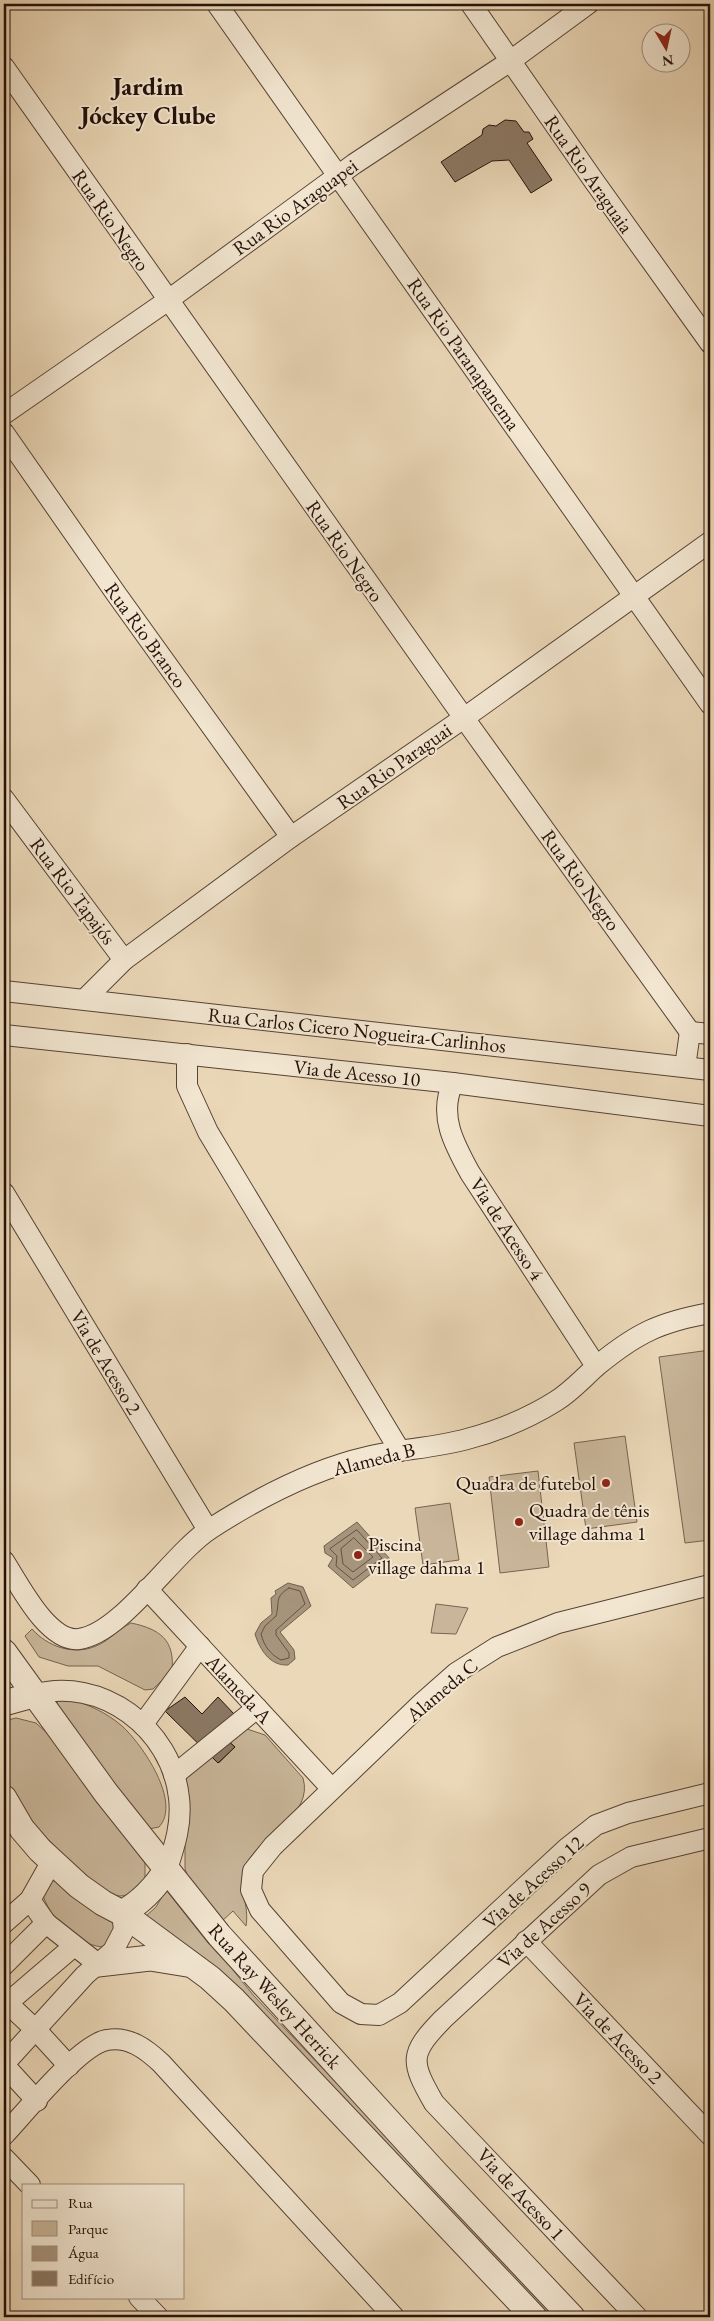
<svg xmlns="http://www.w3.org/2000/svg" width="714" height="2321" viewBox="0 0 714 2321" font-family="'EB Garamond',serif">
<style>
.green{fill:#c9b69a;stroke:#766351}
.water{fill:#a7947c;stroke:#735f4e}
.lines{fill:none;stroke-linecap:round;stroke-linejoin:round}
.shore{stroke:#665242;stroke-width:1}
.building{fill:#8b7864;stroke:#241008}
.minor-casing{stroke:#564234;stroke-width:22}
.tertiary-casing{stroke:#564234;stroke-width:27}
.minor{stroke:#f2e6d1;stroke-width:20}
.tertiary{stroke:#f2e6d1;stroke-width:25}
.poi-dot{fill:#8f2418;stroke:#f2e6d1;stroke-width:2}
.labels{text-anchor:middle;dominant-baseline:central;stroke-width:4;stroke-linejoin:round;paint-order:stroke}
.street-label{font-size:20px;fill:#241008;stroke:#f2e6d1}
.poi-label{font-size:20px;fill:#241008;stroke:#f2e6d1;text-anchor:start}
.district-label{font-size:25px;font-weight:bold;fill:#241008;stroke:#f2e6d1}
</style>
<rect width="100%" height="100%" fill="#ebd8b8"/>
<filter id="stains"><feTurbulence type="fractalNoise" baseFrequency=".004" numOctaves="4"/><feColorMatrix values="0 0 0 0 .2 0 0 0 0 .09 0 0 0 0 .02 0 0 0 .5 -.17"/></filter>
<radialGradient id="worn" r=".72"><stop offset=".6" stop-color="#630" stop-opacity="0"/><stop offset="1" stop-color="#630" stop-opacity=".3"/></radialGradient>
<g class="green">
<path d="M710,1350V1540L685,1543L659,1357Z"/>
<path d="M625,1436L637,1522L586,1529L574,1443Z"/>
<path d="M538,1471L549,1567L500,1573L489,1477Z"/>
<path d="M450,1503L459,1560L423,1565L415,1508Z"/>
<path d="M436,1604L468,1608L456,1634L431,1633Z"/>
<path d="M131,1623C160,1629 175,1640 172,1671L153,1689L145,1690L98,1666H68L39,1657L25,1636L32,1629C47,1646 73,1656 96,1646C109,1641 118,1629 131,1623Z"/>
<path d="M67,1698C87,1704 106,1712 122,1726C142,1744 182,1802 159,1827L149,1829L55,1708L57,1702Z"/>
<path d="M16,1718L36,1723L48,1734L145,1863V1880C138,1888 132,1896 120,1896C92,1895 18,1809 5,1782C1,1774 4,1733 4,1721Z"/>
<path d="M244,1728L265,1735L303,1778C314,1815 262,1834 247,1863C236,1884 250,1905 246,1926L233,1911L222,1921L188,1877L185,1869V1779L190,1772L209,1753L219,1763L235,1747L225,1738Z"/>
<path d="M56,1880L112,1921L116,1927L108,1947C80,1949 47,1917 42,1891L50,1882Z"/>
<path d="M166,1890L208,1943L232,1969L254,1996L473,2227L556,2317H549L399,2157L146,1916L156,1907Z"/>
</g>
<g class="water">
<path d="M357,1522L390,1559L353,1588L328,1566L333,1558L325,1553L324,1546Z"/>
<path d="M288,1583L303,1587L311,1606L280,1632L294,1650L295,1659L288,1665C270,1666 260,1650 255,1634L261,1623L272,1614L271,1598L276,1594L275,1591Z"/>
</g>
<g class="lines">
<g class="shore">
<path d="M357,1530L382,1558L353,1580L336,1566L337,1556L330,1549Z"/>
<path d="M354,1538L373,1557L353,1572L343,1564L341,1549Z"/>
<path d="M289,1588L300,1591L305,1604L276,1630V1635L289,1653V1658L281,1660C270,1654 264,1646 261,1634L265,1626L276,1616C280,1602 274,1597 289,1588Z"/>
</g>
</g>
<g class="building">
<path d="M505,120L516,121L524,132H529L533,139L527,143L552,180L531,193L509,160L492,161L455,182L441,162L482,135L483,129L489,125L496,126Z"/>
<path d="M185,1697L202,1714L218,1697L235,1715L220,1734L235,1747L218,1763L165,1711Z"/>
</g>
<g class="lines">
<defs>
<g id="minor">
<path d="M217,4L710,704"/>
<path d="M471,4L594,181L710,343"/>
<path d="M4,67L464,718L690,1032"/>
<path d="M4,414L167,301L354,164L509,62L588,4"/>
<path d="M4,433L117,595L291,837"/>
<path d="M4,799L124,960"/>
<path d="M4,991L710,1070"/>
<path d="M85,999L124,960L291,837L464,718L710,542"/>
<path d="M690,1032L710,1034"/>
<path d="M4,1035L453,1083L710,1116"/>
<path d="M187,1054V1086L208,1132L400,1451"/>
<path d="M685,1067L690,1032"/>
<path d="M453,1083C438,1115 454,1144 470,1173L596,1366"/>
<path d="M4,1193L208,1530"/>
<path d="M4,1561C19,1584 48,1643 79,1639C121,1634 173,1553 210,1529C258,1498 311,1470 367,1457C400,1449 435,1448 467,1439C497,1431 529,1418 556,1401C572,1391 584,1377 598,1365C637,1333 660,1322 710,1313"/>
<path d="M710,1585L558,1623L497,1647L456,1673L422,1703L273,1846L253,1871L251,1890L260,1910L341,2003L361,2014L379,2015L400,2003L567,1848L596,1825L628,1813L710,1793"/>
<path d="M147,1589L332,1789"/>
<path d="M33,1695C101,1675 172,1729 179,1798C182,1823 175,1845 167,1869"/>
<path d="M143,1724L200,1646"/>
<path d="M174,1775L257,1708"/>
<path d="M30,1900L46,1923L98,1964"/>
<path d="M4,1923L30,1900L52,1861"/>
<path d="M526,1941L710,2135"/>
<path d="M4,1965L46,1923"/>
<path d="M4,2000L37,2031L69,2066"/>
<path d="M4,2006L74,1946"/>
<path d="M4,2064L85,1975L113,1951L124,1930L122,1913"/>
<path d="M4,2065L37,2101"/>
<path d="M4,2135C25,2113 80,2044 107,2040C129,2036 146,2049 161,2063L394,2317"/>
<path d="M4,2158L30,2185"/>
<path d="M139,2297L158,2317"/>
<path d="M637,2317L434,2103C410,2061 409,2054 443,2019L599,1875L631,1857L710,1838"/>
</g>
<g id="tertiary">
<path d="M4,1652L106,1793L219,1935L434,2171L572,2317"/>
<path d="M4,1703L33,1695"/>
<path d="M4,1798L22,1829L40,1850L79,1886L103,1903L122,1913L210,1978L234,2000L534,2317"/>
<path d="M122,1913C142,1902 155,1888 167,1869"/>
<path d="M98,1964L150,1958L187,1964"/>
</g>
</defs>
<use href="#minor" class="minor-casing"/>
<use href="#tertiary" class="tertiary-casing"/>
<use href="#minor" class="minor"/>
<use href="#tertiary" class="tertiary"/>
</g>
<g class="poi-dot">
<circle cx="606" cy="1483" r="5"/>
<circle cx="519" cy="1522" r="5"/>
<circle cx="358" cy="1555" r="5"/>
</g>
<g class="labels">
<g class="street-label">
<text transform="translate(589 174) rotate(55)">Rua Rio Araguaia</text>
<text transform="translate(295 207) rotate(-36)">Rua Rio Araguapei</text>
<text transform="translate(111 220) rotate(55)">Rua Rio Negro</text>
<text transform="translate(464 354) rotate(55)">Rua Rio Paranapanema</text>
<text transform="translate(345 551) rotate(55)">Rua Rio Negro</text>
<text transform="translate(146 635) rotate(54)">Rua Rio Branco</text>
<text transform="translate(394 766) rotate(-35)">Rua Rio Paraguai</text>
<text transform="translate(581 880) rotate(54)">Rua Rio Negro</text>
<text transform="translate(73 891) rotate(53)">Rua Rio Tapajós</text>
<text transform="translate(357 1030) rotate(6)">Rua Carlos Cicero Nogueira-Carlinhos</text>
<text transform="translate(357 1073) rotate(6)">Via de Acesso 10</text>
<text transform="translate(507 1229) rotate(57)">Via de Acesso 4</text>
<text transform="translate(106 1362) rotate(59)">Via de Acesso 2</text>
<text transform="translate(374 1459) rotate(-14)">Alameda B</text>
<text transform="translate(239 1689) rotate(47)">Alameda A</text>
<text transform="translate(442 1690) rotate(-40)">Alameda C</text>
<text transform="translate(533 1882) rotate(-42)">Via de Acesso 12</text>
<text transform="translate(544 1925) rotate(-42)">Via de Acesso 9</text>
<text transform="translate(275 1996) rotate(48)">Rua Ray Wesley Herrick</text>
<text transform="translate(618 2038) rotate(46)">Via de Acesso 2</text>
<text transform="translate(521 2194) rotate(47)">Via de Acesso 1</text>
</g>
<g class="poi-label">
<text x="596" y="1483" text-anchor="end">Quadra de futebol</text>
<text x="529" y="1510">Quadra de tênis<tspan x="529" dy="23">village dahma 1</tspan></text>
<text x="368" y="1544">Piscina<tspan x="368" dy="23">village dahma 1</tspan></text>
</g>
<g class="district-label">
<text x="148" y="86">Jardim<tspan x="148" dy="29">Jóckey Clube</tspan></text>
</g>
</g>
<rect width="714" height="2321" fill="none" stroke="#ebd8b8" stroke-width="20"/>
<rect x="5" y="5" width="704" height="2311" fill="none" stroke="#241008" stroke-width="2.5"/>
<rect x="10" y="10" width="694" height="2301" fill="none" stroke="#241008"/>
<rect x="22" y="2184" width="162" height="115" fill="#f2e6d1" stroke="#a09081"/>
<rect x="32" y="2200" width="25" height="8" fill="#f2e6d1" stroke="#a09081"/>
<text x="68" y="2208" font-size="15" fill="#241008">Rua</text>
<rect x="32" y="2221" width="25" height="15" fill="#c9b69a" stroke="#a09081"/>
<text x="68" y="2234" font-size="15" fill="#241008">Parque</text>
<rect x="32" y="2246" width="25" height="15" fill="#a7947c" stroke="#a09081"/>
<text x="68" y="2258" font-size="15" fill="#241008">Água</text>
<rect x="32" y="2271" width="25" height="15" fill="#8b7864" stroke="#a09081"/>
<text x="68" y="2284" font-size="15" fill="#241008">Edifício</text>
<g transform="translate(666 48) rotate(171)"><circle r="24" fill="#f2e6d1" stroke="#a09081"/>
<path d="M0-4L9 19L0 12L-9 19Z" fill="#8f2418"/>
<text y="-8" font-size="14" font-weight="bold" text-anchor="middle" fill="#241008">N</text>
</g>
<rect width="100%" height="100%" filter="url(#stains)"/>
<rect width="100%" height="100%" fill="url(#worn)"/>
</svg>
